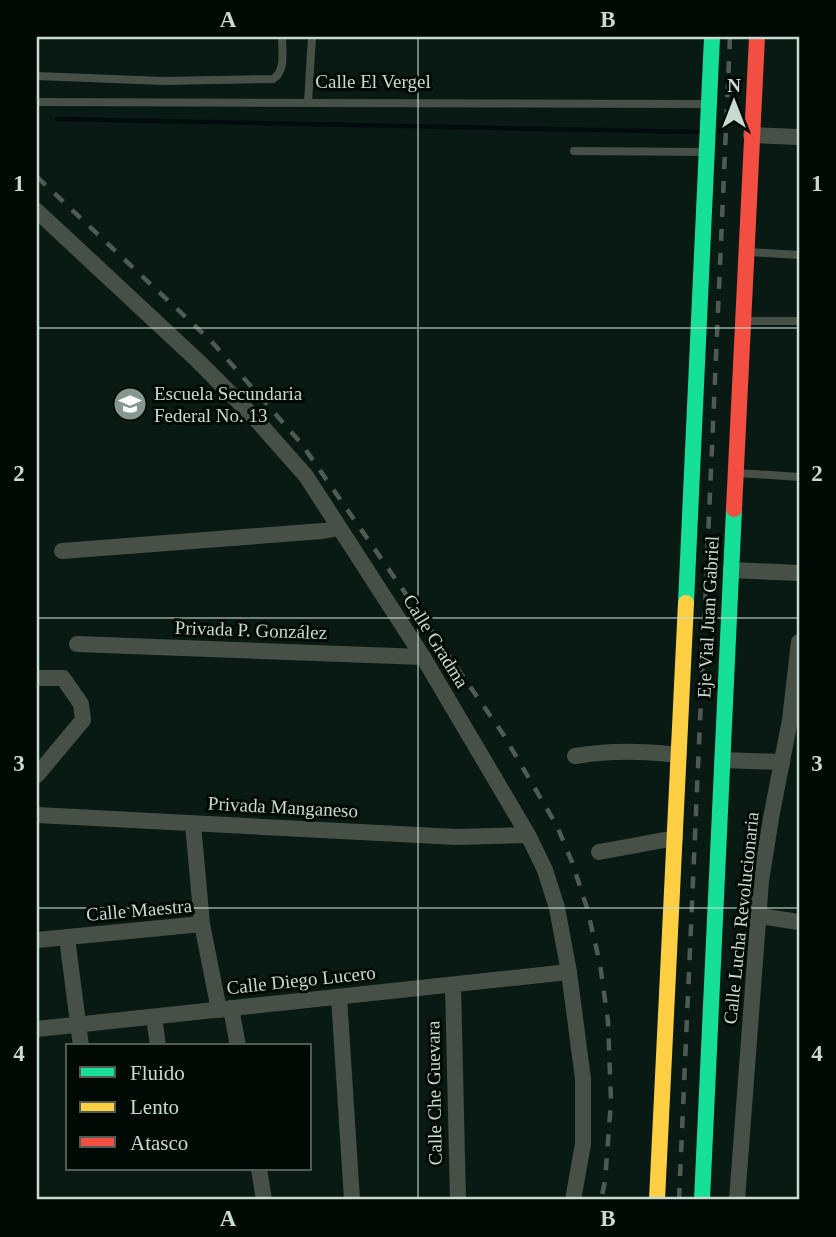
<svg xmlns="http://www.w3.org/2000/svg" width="836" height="1237" viewBox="0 0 836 1237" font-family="'Times New Roman',serif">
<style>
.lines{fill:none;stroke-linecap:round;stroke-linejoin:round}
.stream{stroke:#010b0e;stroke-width:4.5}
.lane{stroke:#475047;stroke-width:8}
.street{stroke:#475047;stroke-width:16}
.fast{stroke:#16e098;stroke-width:16}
.slow{stroke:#ffcf43;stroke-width:16}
.jam{stroke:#f24e42;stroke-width:16}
.rail{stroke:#4f5a53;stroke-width:4.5;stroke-dasharray:12 12;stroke-linecap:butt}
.grid{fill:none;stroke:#c8dbd2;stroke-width:2;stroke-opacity:0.55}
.labels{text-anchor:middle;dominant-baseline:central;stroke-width:6;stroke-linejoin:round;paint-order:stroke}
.street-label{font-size:19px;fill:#c8dbd2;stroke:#000904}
.poi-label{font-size:19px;fill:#c8dbd2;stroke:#000904;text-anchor:start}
.neatline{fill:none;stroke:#c8dbd2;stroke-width:2.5}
.grid-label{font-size:23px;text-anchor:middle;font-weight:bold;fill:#c8dbd2}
</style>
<rect width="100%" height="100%" fill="#081a13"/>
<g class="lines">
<path class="stream" d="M57,119L698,132"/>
<g class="lane">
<path d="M37,76L163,81L273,79C286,71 282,51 282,37"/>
<path d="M37,102L706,104"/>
<path d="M308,102L312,37"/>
<path d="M574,151L704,152"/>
<path d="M749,252L799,255"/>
<path d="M746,321H799"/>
<path d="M738,473L799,477"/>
</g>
<g class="street">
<path d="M751,135L799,137"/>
<path d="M37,211L198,361L252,415L306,476L423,657L528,835L545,870L557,908L569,972L583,1079V1144L573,1200"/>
<path d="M62,551L323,531L339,528"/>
<path d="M731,570L799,573"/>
<path d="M77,644L423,657"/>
<path d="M37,678H63L81,704L83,720L37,775"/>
<path d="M575,756C613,750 641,751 679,755"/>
<path d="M722,760L782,762"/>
<path d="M37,815L456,837L528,835"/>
<path d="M193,824L202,924L219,1010"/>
<path d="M599,852L675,838"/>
<path d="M759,916L799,922"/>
<path d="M67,938L81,1046"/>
<path d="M37,940L202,924"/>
<path d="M453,985L458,1200"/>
<path d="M339,997L352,1200"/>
<path d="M231,1008L238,1046"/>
<path d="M154,1017L158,1046"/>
<path d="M37,1029L569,972"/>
<path d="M259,1169L264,1200"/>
<path d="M737,1200L761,881L771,818L790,720L799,642"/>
</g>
<g class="fast">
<path d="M686,603L712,37"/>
<path d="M702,1200L734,509"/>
</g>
<path class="slow" d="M657,1200L686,603"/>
<path class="jam" d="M734,509L757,37"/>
<g class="rail">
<path d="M37,177L212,342L301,443L503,734L557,826L572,862L587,908L600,964L608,1021L611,1101L605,1181L601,1200"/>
<path d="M679,1200L730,37"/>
</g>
</g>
<path class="grid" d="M418,37V1200M37,328H799M37,618H799M37,908H799"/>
<defs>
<symbol id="school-disc" viewBox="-11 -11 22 22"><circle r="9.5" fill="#85978f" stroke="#000904"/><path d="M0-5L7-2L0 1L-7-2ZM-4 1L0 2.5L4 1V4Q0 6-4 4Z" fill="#fff"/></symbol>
</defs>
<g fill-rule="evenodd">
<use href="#school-disc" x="111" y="385" width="38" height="38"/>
</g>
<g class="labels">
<g class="street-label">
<text x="373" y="81">Calle El Vergel</text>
<text transform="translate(708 617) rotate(-87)">Eje Vial Juan Gabriel</text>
<text transform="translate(251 630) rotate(2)">Privada P. González</text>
<text transform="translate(436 641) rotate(58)">Calle Gradma</text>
<text transform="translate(283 807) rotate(3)">Privada Manganeso</text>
<text transform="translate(139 910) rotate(-5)">Calle Maestra</text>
<text transform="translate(741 918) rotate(-84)">Calle Lucha Revolucionaria</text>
<text transform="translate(301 980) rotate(-6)">Calle Diego Lucero</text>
<text transform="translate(434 1093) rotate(-91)">Calle Che Guevara</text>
</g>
<g class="poi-label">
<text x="154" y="393">Escuela Secundaria<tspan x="154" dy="22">Federal No. 13</tspan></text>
</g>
</g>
<rect width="836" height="1237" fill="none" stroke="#000904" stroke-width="77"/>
<rect x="66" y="1044" width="245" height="126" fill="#000904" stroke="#505d56" stroke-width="2"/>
<rect x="80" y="1067" width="35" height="10" fill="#16e098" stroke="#505d56" stroke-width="2"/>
<text x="130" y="1080" font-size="21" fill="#c8dbd2">Fluido</text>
<rect x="80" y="1102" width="35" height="10" fill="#ffcf43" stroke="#505d56" stroke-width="2"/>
<text x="130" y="1114" font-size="21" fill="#c8dbd2">Lento</text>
<rect x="80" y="1137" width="35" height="10" fill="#f24e42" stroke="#505d56" stroke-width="2"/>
<text x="130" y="1150" font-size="21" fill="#c8dbd2">Atasco</text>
<g transform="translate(734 102)" stroke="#000904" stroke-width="5" paint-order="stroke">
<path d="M0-5L12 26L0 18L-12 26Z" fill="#c8dbd2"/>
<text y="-10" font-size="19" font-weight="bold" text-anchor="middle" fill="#c8dbd2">N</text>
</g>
<rect x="38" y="38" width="760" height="1160" class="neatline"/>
<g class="grid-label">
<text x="228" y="27">A</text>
<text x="608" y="27">B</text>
<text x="19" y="191">1</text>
<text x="817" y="191">1</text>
<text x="19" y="481">2</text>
<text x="817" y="481">2</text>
<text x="19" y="771">3</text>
<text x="817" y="771">3</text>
<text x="19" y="1061">4</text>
<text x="817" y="1061">4</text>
<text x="228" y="1226">A</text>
<text x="608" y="1226">B</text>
</g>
</svg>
